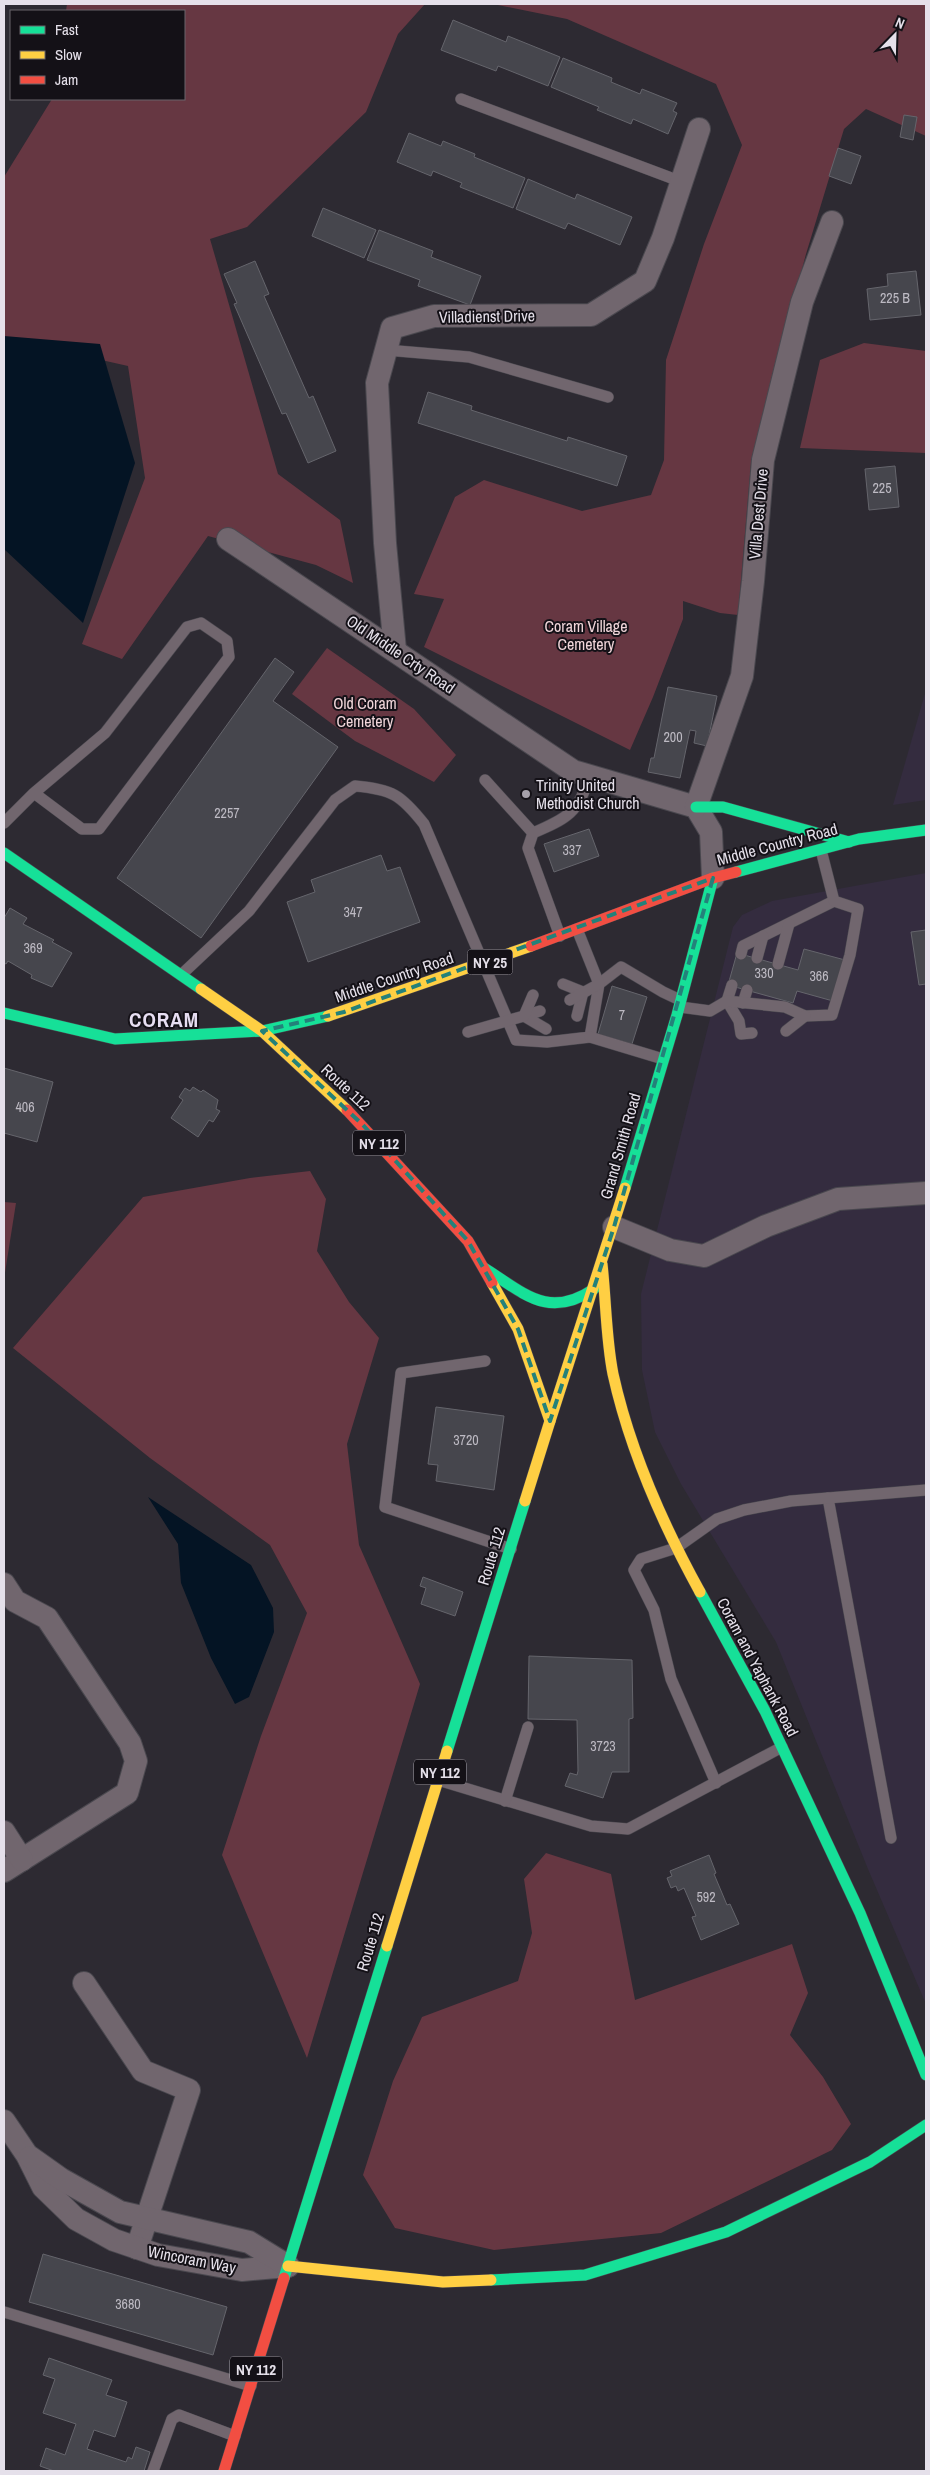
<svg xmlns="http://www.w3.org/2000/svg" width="930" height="2475" viewBox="0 0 930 2475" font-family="'Archivo Narrow',sans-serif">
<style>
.built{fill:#342c3f}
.green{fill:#663742}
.water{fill:#041424}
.building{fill:#46464d;stroke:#65656c}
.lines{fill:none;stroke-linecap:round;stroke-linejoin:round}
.lane-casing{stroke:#4a484f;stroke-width:12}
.street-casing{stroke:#4a484f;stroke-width:24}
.fast-casing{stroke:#4a484f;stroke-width:12}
.slow-casing{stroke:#4a484f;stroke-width:12}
.jam-casing{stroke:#4a484f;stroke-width:12}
.lane{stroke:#71666e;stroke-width:11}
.street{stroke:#71666e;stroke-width:22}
.fast{stroke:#16e098;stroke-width:11}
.slow{stroke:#ffcf43;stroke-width:11}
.jam{stroke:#f24e42;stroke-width:11}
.marked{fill:none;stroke:#24817a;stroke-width:4;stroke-dasharray:10 6;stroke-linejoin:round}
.poi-dot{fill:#a5a0aa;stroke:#141117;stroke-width:2}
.labels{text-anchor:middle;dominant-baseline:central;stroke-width:4;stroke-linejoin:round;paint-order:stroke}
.number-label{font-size:14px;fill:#bdbac3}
.shield{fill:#141117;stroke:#a6a2ab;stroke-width:1}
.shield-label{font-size:15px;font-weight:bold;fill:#e5e0ea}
.street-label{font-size:16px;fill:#e5e0ea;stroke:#141117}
.park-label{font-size:16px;fill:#f1d6da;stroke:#141117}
.poi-label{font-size:16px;fill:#e5e0ea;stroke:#141117;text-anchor:start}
.district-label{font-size:21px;font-weight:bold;letter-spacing:1px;fill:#e7def2;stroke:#141117}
</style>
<rect width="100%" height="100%" fill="#2d2a32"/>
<g class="built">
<path d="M926,690V800L893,805Z"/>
<path d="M926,873V2004L868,1869L776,1642L681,1484L655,1432L642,1370L641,1294L733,927L742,915L772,901Z"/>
</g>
<g class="green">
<path d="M67,4H425L398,34L366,112L247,227L210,239L278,474L340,520L353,583L316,565L208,536L122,659L82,644L145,478L128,366L4,338V177L52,99H184V11H66Z"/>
<path d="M493,4H926V136L866,109L844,129L806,254L751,463L738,615L720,613L683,601V619L653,697L630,750L424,647L444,599L414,594L455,497L484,480L582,511L651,495L664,460L666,360L704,244L742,145L716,84L567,19Z"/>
<path d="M864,343L926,351V453L800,448L820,360Z"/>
<path d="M327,648L414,709L456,755L434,782L355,741L292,694Z"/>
<path d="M310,1171L326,1199L317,1251L349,1302L379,1338L347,1444L359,1545L420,1684L307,2058L222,1855L261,1736L307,1613L270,1545L150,1458L13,1348L143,1197L250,1178Z"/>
<path d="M4,1202L16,1203L4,1279Z"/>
<path d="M546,1853L611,1874L635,2000L792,1944L808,1993L790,2035L823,2077L851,2124L832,2150L661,2233L494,2250L395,2228L363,2175L393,2081L422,2017L518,1981L532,1933L524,1879Z"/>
</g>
<g class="water">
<path d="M4,336L100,344L135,463L83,623L4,549Z"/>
<path d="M148,1497L251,1565L273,1608L274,1632L249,1697L235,1704L211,1658L181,1583L178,1544Z"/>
</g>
<g class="building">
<path d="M453,20L506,42L508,36L560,57L548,86L498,66L496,71L441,50Z"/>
<path d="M563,58L612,78L611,82L640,94L642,89L677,103L673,111L677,113L668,134L633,119L631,124L597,110L599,107L551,87Z"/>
<path d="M904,115L917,117L913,140L900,137Z"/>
<path d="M409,133L441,146L443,141L475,154L474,157L525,178L513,208L460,187L462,183L433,171L431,176L397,162Z"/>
<path d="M838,148L861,156L851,184L829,176Z"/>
<path d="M528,179L575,199L577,194L632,217L620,245L568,223L565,229L516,209Z"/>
<path d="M323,208L376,230L364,258L312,236Z"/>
<path d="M379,230L433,251L431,257L481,276L470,305L418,286L420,280L367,260Z"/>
<path d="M255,261L269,294L264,296L309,398L313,396L336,451L308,463L286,413L282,414L234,304L237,303L224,274Z"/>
<path d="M916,271L921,315L870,320L867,289L888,286L887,274Z"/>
<path d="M428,392L472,406L471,410L567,441L568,437L627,456L617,486L418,423Z"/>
<path d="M895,466L899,507L869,510L865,469Z"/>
<path d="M275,658L294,672L273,701L338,747L201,938L117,878Z"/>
<path d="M668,687L717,696L707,746L694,743L696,731L690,730L680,778L648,772L651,758H654Z"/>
<path d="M589,829L599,856L554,872L544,844Z"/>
<path d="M381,855L387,871L400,867L420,922L308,962L287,902L315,892L311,880Z"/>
<path d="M10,908L27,918L23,924L54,940L52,942L72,953L52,987L31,978L32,975L8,961L6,964L4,963V918Z"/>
<path d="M926,930V984L919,985L911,932Z"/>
<path d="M804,949L845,960L833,1001L797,991L793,1003L728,985L737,953L798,970Z"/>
<path d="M612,986L647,997L632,1044L598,1034Z"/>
<path d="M4,1068L53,1082L37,1142L4,1133Z"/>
<path d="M193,1087L201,1092L203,1090L218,1100L216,1109L220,1111L213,1122L209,1120L198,1137L171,1118L183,1100L179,1097L185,1088L190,1091Z"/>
<path d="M436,1407L504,1416L494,1490L436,1481L438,1465L428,1464Z"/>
<path d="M423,1577L463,1592L455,1616L421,1604L426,1588L420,1586Z"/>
<path d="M529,1656L632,1660L633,1718L629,1719V1772H612L603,1798L565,1786L570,1773L577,1775L578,1771L577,1720L528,1719Z"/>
<path d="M709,1855L716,1873L714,1874L727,1905L730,1904L739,1924L701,1940L692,1917L696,1916L684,1888L678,1891L676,1886L671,1888L667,1878L672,1876L670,1871Z"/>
<path d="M43,2254L227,2307L213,2355L29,2302Z"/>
<path d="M49,2358L112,2380L106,2395L127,2402L115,2437L94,2430L87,2449L126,2462L128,2457L132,2459L136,2447L150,2452L144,2471H54L40,2466L46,2448L65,2455L76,2424L43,2413L55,2379L43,2375Z"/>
</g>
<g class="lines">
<defs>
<g id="lane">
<path d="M461,99L682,182"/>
<path d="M386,350L469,357L608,397"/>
<path d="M485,780L533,833"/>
<path d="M4,823L34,793L105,733L187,627L201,623L227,641L229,657L99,829H82L34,793"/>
<path d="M560,936L528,848L533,833C566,819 580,812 589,776"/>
<path d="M741,954L743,946L834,901"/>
<path d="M757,958L763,936"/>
<path d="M778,964L789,924"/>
<path d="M181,975L249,911L335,800L355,786C392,789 401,795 424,824L516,1040L547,1042L590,1037L599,984L621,967L663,992L680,1000"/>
<path d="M563,984L583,992L577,1016"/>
<path d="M732,985L727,1001L739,1021L741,1034L752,1033"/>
<path d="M570,1000L599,984L577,929"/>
<path d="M743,1003L747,990"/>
<path d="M680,1007L710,1011L727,1001L785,1007L805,1016L832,1015L850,955L858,909L834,901L821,850"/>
<path d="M540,1011L524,1016L546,1029"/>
<path d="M786,1031L805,1016"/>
<path d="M468,1032L524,1016L533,995"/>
<path d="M590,1037L663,1059"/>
<path d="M485,1361L401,1373L385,1507L511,1549"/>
<path d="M828,1498L891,1838"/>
<path d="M438,1780L591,1826L628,1829L782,1747"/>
<path d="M716,1783L671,1679L654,1610L634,1570L641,1559L676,1548L717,1519L744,1510L791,1501L926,1490"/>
<path d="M505,1801L528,1727"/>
<path d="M4,2312L251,2386"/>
<path d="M153,2471L172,2419L179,2415L235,2436"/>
</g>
<g id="street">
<path d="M228,539L573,771L696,807L711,832L713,878"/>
<path d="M395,650L385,543L377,383L392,328L434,316L591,315L645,281L663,238L699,129"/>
<path d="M696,807L742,676L753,581L763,460L802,302L832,222"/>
<path d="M614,1227L670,1250L704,1256L766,1226L838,1199L926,1193"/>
<path d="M4,1584L15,1601L47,1618L130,1743L136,1761L127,1793L4,1871"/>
<path d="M4,1832L22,1860"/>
<path d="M84,1983L143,2071L189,2090L137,2248"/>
<path d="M4,2121L27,2155L43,2187L76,2219L114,2240L158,2255L242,2270L288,2266"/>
<path d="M30,2157L61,2179L120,2212L249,2242L288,2266"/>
</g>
<g id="fast">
<path d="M696,807H723L849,842"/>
<path d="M4,853L201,989"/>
<path d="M736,872L859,839L926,830"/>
<path d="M4,1013L115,1039L262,1031L328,1016"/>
<path d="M625,1188L677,1015L713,878"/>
<path d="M484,1268C524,1293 548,1320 594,1289"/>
<path d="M700,1592L765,1711L860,1913L926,2075"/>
<path d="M447,1751L525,1501"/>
<path d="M284,2278L387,1946"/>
<path d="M491,2280L585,2275L726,2232L870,2162L926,2125"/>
</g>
<g id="slow">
<path d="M201,989L262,1031L347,1110"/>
<path d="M328,1016L531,946"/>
<path d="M602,1264C606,1300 606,1339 613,1374C630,1451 662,1523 700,1592"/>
<path d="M492,1283L518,1329L550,1421L525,1501"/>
<path d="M550,1421L625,1188"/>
<path d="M387,1946L447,1751"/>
<path d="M288,2266L443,2282L491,2280"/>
</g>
<g id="jam">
<path d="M531,946L713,878L736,872"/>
<path d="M347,1110L468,1241L492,1283"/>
<path d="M224,2471L284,2278"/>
</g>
</defs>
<use href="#lane" class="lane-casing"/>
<use href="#street" class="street-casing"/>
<use href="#fast" class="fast-casing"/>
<use href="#slow" class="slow-casing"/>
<use href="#jam" class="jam-casing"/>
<use href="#lane" class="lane"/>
<use href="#street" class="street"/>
<use href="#fast" class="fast"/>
<use href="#slow" class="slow"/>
<use href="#jam" class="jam"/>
</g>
<path class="marked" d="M713,878L614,1227L550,1421L518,1329L468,1241L363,1125L262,1031L344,1012Z"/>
<circle class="poi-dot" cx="526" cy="794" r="5"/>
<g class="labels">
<g class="number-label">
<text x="895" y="298">225 B</text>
<text x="882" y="488">225</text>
<text x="673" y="737">200</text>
<text x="227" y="813">2257</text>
<text x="572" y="850">337</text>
<text x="353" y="912">347</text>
<text x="33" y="948">369</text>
<text x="764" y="973">330</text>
<text x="819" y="976">366</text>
<text x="622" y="1015">7</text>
<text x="25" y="1107">406</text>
<text x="466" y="1440">3720</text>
<text x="603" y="1746">3723</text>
<text x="706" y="1897">592</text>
<text x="128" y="2304">3680</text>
</g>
<g class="shield">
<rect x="467.5" y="949.5" width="45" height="25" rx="4"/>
<rect x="353" y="1130.5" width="52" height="25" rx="4"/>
<rect x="414" y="1759.5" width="52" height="25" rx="4"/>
<rect x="230" y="2356.5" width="52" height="25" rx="4"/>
</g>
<g class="shield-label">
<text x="490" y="962">NY 25</text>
<text x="379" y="1143">NY 112</text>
<text x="440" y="1772">NY 112</text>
<text x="256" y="2369">NY 112</text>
</g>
<g class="street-label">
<text transform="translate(487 316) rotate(-1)">Villadienst Drive</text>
<text transform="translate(758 514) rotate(-85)">Villa Dest Drive</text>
<text transform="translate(401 654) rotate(34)">Old Middle Crty Road</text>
<text transform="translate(777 844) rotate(-15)">Middle Country Road</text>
<text transform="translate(394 977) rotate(-19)">Middle Country Road</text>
<text transform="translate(346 1087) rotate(43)">Route 112</text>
<text transform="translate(620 1146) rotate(-74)">Grand Smith Road</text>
<text transform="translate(491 1556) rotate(-73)">Route 112</text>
<text transform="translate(758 1667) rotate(62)">Coram and Yaphank Road</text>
<text transform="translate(370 1942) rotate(-73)">Route 112</text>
<text transform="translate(192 2259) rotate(11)">Wincoram Way</text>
</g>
<g class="park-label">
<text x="586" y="626">Coram Village<tspan x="586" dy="18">Cemetery</tspan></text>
<text x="365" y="703">Old Coram<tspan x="365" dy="18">Cemetery</tspan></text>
</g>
<g class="poi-label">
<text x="536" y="785">Trinity United<tspan x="536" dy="18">Methodist Church</tspan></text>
</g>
<g class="district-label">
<text x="164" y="1019">CORAM</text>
</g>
</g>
<rect width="930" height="2475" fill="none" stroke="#e5e0ea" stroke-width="10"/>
<rect x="10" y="10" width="175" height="90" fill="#141117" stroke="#68646b"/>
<rect x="20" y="26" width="25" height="8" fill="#16e098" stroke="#68646b"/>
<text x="55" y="35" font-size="15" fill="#e5e0ea">Fast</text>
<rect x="20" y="51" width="25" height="8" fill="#ffcf43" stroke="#68646b"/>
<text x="55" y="60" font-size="15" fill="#e5e0ea">Slow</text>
<rect x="20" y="76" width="25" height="8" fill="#f24e42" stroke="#68646b"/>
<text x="55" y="85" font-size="15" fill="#e5e0ea">Jam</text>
<g transform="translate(895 35) rotate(23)" stroke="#141117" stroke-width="4" paint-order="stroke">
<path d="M0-4L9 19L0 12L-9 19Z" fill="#e5e0ea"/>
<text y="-8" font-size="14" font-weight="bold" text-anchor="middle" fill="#e5e0ea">N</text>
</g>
</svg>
